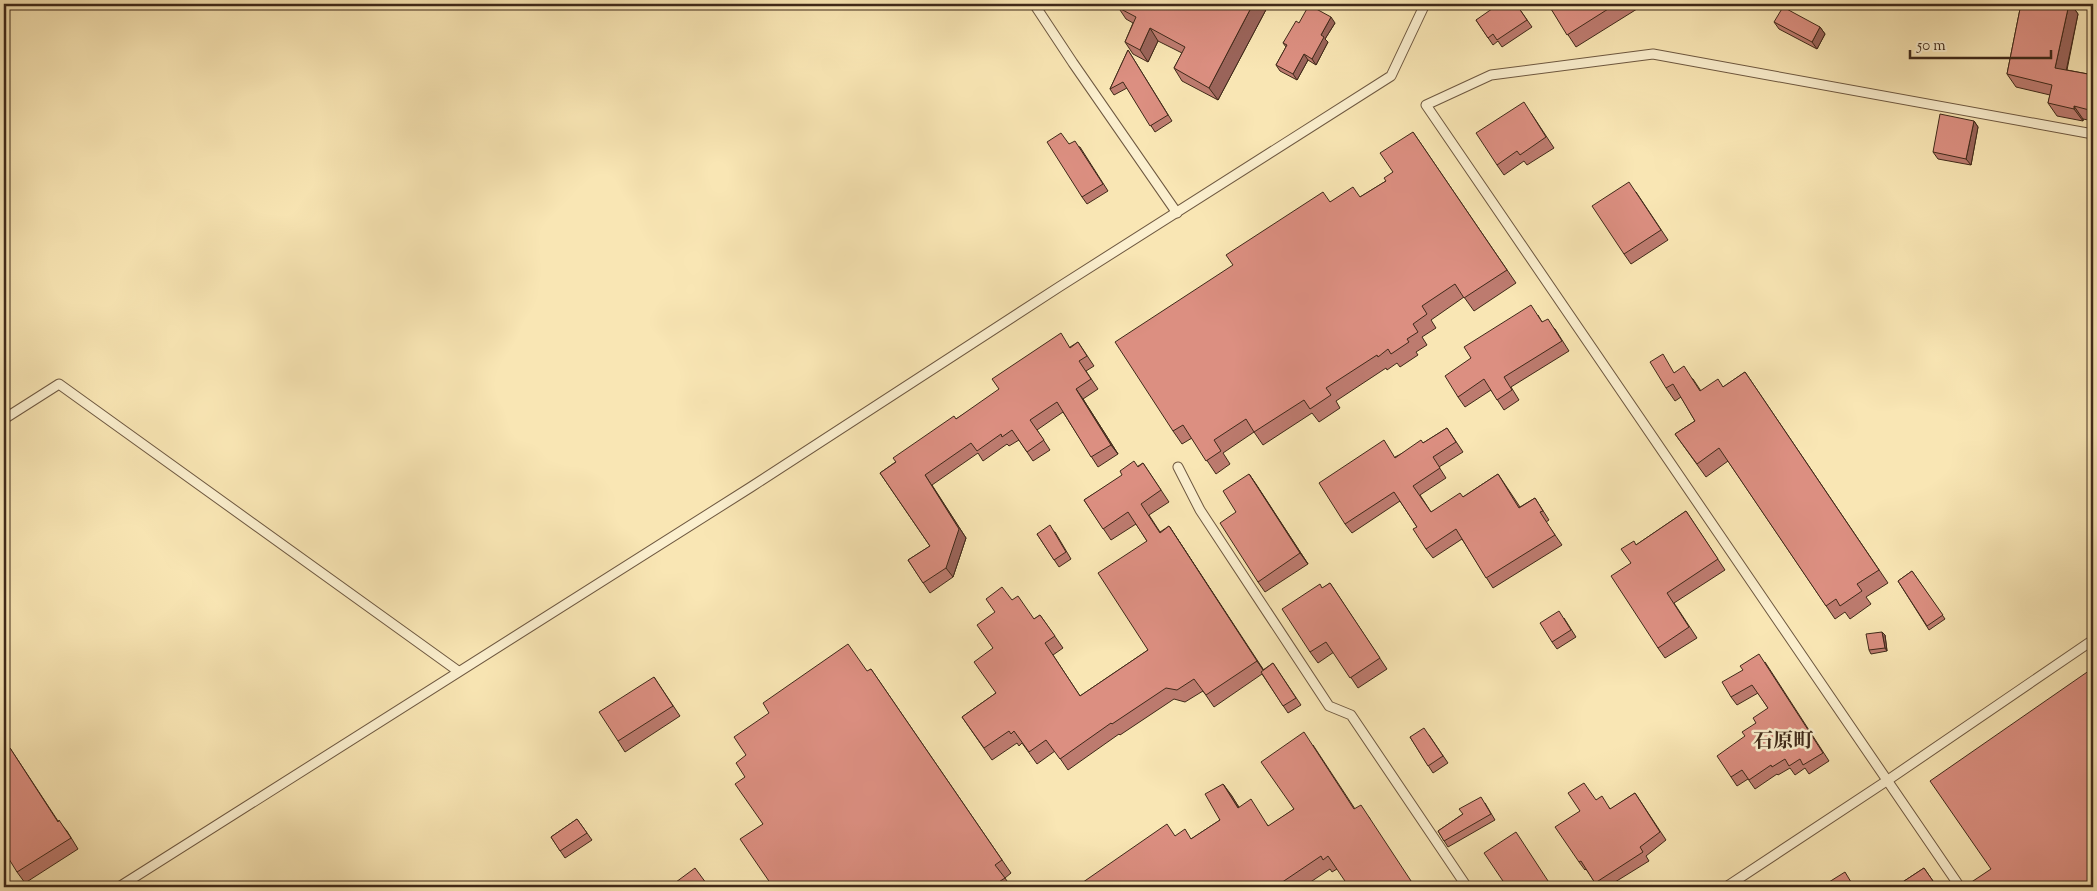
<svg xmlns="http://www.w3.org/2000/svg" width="2097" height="891" viewBox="0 0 2097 891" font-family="'Sorts Mill Goudy','Noto Serif JP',serif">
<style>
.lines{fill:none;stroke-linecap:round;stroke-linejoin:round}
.lane-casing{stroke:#6e5840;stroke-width:11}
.lane{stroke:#fbefce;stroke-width:9}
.wall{fill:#bd7b6f;stroke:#3f2919}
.shaded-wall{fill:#9a645a;stroke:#3f2919}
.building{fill:#dc8f81;stroke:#3f2919}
.labels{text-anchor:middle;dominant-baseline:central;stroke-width:5;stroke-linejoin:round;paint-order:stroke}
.quarter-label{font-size:20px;font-weight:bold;fill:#3f2919;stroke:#fbefce}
</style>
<rect width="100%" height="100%" fill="#f9e6b4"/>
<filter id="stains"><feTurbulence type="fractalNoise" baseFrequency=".004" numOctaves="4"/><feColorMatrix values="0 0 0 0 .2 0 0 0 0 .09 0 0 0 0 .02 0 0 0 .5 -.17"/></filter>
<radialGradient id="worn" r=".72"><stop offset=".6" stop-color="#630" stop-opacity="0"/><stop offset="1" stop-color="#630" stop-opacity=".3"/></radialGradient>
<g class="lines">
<defs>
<g id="lane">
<path d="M1034,4L1073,63L1177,213"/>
<path d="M4,419L59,384L458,671"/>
<path d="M1178,467L1200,510L1329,706L1351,715L1467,887"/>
<path d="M119,887L751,487L1059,287L1391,76L1425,4"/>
<path d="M1726,887L1888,780L2093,640"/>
<path d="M1960,887L1426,105L1491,75L1653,54L2093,134"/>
</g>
</defs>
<use href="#lane" class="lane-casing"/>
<use href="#lane" class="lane"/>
</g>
<g class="wall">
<path d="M1111,4H1269L1218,100L1182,81L1174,68L1182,53L1158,41L1148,62L1133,54L1125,42L1133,23L1126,19L1118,7Z"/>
<path d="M1516,4L1532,27L1502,47L1498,41L1493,45L1476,20Z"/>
<path d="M1548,4H1645L1576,47Z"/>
<path d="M1770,4H1779L1777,8Z"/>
<path d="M2021,4H2071L2078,14L2067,70L2088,74L2093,48V121L2083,119V121L2057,116L2048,103L2050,95L2016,87L2007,74Z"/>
<path d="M1774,22L1820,27L1825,34L1817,49L1779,29Z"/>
<path d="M1299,23H1335L1325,39L1328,42L1316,65L1308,60L1297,80L1280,71L1276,65L1286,47L1283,43Z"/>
<path d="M1128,50L1172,121L1155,132L1127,88L1114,95L1110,89Z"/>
<path d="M1531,113L1554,148L1527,165L1524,161L1504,175L1497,165Z"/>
<path d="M1974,121L1978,127L1971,165L1938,159L1933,152Z"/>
<path d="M1413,132L1516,283L1474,311L1464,297L1431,320L1436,328L1422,337L1427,345L1416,352L1418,355L1400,367L1397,363L1387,370L1386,368L1336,401L1340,408L1319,422L1312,413L1263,445L1254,432L1223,453L1230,464L1216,474L1192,438L1182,444L1173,431L1330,202L1360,197L1386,181L1393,172Z"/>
<path d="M1069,144L1080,147L1108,191L1087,204L1082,197Z"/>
<path d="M1636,192L1668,240L1631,264L1624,254Z"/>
<path d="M1538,315L1542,322L1555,329L1569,351L1511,387L1519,400L1504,410L1491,390L1465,407L1458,397Z"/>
<path d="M1078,342L1094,366L1086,371L1098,389L1083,399L1118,454L1098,467L1063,412L1037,430L1050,450L1033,461L1019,440L1009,446L1007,444L983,461L978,453L932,485L966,538L953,577L930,593L908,560L930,546L880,473L956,419Z"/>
<path d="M1675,372L1693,379L1701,391L1723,387L1745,372L1888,583L1866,597L1871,604L1850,619L1845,612L1835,619L1728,461L1706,477L1675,434L1695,421L1681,397L1675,401L1666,388Z"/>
<path d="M1447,428L1463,452L1439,467L1446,478L1420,495L1431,512L1463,497L1498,474L1520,507L1535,498L1549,520L1546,522L1562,545L1493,588L1462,539L1433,558L1426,549L1417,527L1400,501L1352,533L1345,524L1395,457L1423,443Z"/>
<path d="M1143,463L1169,502L1149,515L1160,532L1169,526L1263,670L1273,663L1301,705L1288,713L1262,674L1214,707L1203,691L1185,702L1174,699L1120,735L1119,734L1068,770L1055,751L1037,764L1022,743L1019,746L1017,743L992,760L962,717L996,693L993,648L1012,600L1034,619L1040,615L1063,648L1053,655L1080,696L1148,650L1147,541L1136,524L1111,540L1084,500Z"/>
<path d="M1249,474L1308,564L1265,592L1258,582L1236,512Z"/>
<path d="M1686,511L1725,570L1674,603L1697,638L1665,658L1658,648L1631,563L1636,545Z"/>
<path d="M1055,532L1071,559L1059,567L1037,534Z"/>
<path d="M1912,571L1945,619L1929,630L1898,581Z"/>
<path d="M1330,583L1387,669L1358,688L1334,652L1318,663L1310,652L1323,588Z"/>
<path d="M1564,618L1576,637L1557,649L1552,642Z"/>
<path d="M1885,635L1887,651L1871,654L1869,650Z"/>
<path d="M1765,662L1829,761L1809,774L1805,768L1795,775L1790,768L1778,775L1777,774L1755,789L1748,779L1737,786L1731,777L1756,723L1768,708L1758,693L1737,705L1731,697Z"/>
<path d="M871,669L1011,873L1005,878L1011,887H773L763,824L745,777L746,755Z"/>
<path d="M654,677L680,716L625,752L618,741Z"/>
<path d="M1429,735L1448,763L1433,773L1410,737Z"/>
<path d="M1313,745L1355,809L1370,818L1337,869L1332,872L1330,869L1303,887H1076L1175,836L1191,839L1220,820L1223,784L1239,807L1269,826L1294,809Z"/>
<path d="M10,748L58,821L67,831L78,849L25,883L17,872Z"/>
<path d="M1635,793L1666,840L1646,856L1649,861L1607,887H1598L1586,869L1585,870L1579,862L1596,800L1611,809Z"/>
<path d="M1485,803L1495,820L1448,847L1438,831L1463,814Z"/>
<path d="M577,819L592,840L565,858L551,837Z"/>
<path d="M1924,868L1937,887H1895Z"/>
</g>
<g class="shaded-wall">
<path d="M1253,4H1269L1218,100L1209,88Z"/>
<path d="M1775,4H1779L1777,8Z"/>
<path d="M2069,4H2071L2078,14L2064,81L2055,68Z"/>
<path d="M1331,17L1335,23L1325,39L1328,42L1316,65L1312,59L1321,35Z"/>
<path d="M1820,27L1825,34L1817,49L1812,42Z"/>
<path d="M1150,28L1158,41L1148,62L1140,50Z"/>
<path d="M1304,54L1308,60L1297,80L1293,74Z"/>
<path d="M2074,106L2083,119V121L2074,109Z"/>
<path d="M1974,121L1978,127L1971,165L1966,159Z"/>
<path d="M1076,389L1083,399L1118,454L1111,445Z"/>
<path d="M1249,474L1256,484L1308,564L1300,553Z"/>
<path d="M925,475L966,538L953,577L946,568Z"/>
<path d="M1169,526L1177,538L1265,672L1257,661Z"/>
<path d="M1882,632L1885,635L1887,651L1885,648Z"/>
<path d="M1223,784L1232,796L1247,821L1238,808Z"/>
</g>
<g class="building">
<path d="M1119,4H1253L1209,88L1174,68L1185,47L1150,28L1140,50L1125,42L1136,17L1117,7Z"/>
<path d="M1499,4H1516L1527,20L1497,40L1493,34L1488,38L1476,20Z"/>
<path d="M1548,4H1616L1567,35Z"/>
<path d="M2021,4H2069L2055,68L2088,74L2093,48V111L2074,106V109L2048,103L2052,85L2007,74Z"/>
<path d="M1309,5L1331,17L1321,35L1324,37L1312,59L1304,54L1293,74L1276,65L1287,45L1283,43L1296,21L1299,23Z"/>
<path d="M1783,7L1820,27L1812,42L1774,22Z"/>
<path d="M1128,50L1168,115L1150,126L1123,82L1110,89Z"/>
<path d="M1524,102L1546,137L1520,155L1517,151L1497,165L1476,133Z"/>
<path d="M1940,114L1974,121L1966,159L1933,152Z"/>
<path d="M1413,132L1507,270L1464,298L1455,284L1422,306L1427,314L1413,324L1418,332L1407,339L1409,342L1391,354L1388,349L1378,357L1377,355L1326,388L1331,395L1310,409L1304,400L1254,432L1246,419L1214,440L1221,451L1206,461L1183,425L1173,431L1115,342L1233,265L1226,255L1323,192L1330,202L1353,187L1360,197L1386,181L1384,178L1393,172L1380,153Z"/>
<path d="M1061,133L1069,144L1075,141L1103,184L1082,197L1047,142Z"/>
<path d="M1629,182L1661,230L1624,254L1592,206Z"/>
<path d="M1531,305L1542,322L1548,319L1562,341L1504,377L1512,390L1497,400L1484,379L1458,397L1445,376L1471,358L1464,347Z"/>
<path d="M1061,333L1070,348L1078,342L1087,356L1079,361L1091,379L1076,389L1111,445L1091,457L1057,402L1030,420L1044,440L1027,452L1012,430L1002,437L1001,434L977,451L971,443L925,475L959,529L946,568L923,583L908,560L930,546L880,473L896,462L893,458L954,416L956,419L999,389L992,379Z"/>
<path d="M1663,354L1674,373L1684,366L1700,391L1718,379L1723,387L1745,372L1879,570L1857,584L1862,591L1840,606L1836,599L1826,606L1719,448L1697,464L1675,434L1695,421L1673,384L1666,388L1650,362Z"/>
<path d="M1447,428L1456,442L1433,457L1440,468L1413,486L1431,512L1460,493L1463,497L1498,474L1519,508L1535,498L1543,511L1540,512L1555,535L1486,578L1456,529L1426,549L1413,529L1417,527L1394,492L1345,524L1319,483L1384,440L1395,458L1421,440L1423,443Z"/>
<path d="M1134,461L1138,467L1143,463L1161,490L1141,504L1160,533L1169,526L1257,661L1206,695L1194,679L1177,690L1166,688L1112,724L1111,723L1060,759L1046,740L1029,752L1014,731L1011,734L1009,731L984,748L962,717L996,693L974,662L993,648L977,625L995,612L986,599L1002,587L1012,600L1018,596L1034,619L1040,615L1055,636L1045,643L1080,696L1148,650L1098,573L1147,541L1128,512L1103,529L1084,500L1122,475L1120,471Z"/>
<path d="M1249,474L1300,553L1258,582L1220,523L1236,512L1223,491Z"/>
<path d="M1686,511L1718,559L1667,593L1689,627L1658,648L1611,576L1631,563L1621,549L1634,541L1636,545Z"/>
<path d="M1050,525L1066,552L1054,560L1037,534Z"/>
<path d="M1912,571L1943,615L1927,626L1898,581Z"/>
<path d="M1330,583L1380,658L1350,678L1326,642L1310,652L1282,609L1320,584L1322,588Z"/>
<path d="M1559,611L1571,630L1552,642L1540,623Z"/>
<path d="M1882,632L1885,648L1869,650L1866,634Z"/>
<path d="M848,644L867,671L871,669L1002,860L995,865L1005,878L991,887H773L740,839L763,824L735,784L745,777L736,763L746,755L734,737L769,713L763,703Z"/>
<path d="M1759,654L1823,753L1803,765L1800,759L1789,766L1785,759L1772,767L1771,765L1749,780L1742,770L1731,777L1717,756L1745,736L1742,732L1756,723L1753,718L1768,708L1752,685L1731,697L1722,682L1743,670L1740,666Z"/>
<path d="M1273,663L1296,698L1283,706L1261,672Z"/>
<path d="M2093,668V887H1973L1970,883L1991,869L1930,781Z"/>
<path d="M654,677L673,706L618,741L599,712Z"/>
<path d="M1424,728L1443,756L1428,766L1410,737Z"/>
<path d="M1304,732L1354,809L1361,805L1415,887H1349L1328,856L1323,860L1321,856L1275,887H1076L1167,824L1175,836L1185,829L1191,839L1220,820L1205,794L1223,784L1238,808L1251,799L1268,826L1294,809L1261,762Z"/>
<path d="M10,748L58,822L59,820L71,838L17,872L4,851V752Z"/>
<path d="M1584,783L1596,800L1602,796L1610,809L1635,793L1660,832L1640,847L1643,852L1595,883L1581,861L1579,862L1555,827L1580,811L1568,793Z"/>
<path d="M1481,797L1491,814L1444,841L1438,831L1463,814L1459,809Z"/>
<path d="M577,819L587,833L560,851L551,837Z"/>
<path d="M1516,832L1552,887H1507L1484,853Z"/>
<path d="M695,868L709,887H674L672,885Z"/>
<path d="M1924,868L1933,881L1924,887H1895Z"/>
<path d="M1845,872L1854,887H1821Z"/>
</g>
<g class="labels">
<g class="quarter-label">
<text x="1783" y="742">石原町</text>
</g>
</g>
<rect width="2097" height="891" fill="none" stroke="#f9e6b4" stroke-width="20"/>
<rect x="5" y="5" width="2087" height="881" fill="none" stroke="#3f2919" stroke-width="2.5"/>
<rect x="10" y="10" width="2077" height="871" fill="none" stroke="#3f2919"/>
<path d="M1910 50v8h141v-8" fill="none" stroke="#3f2919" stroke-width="2.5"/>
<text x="1917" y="50" font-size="15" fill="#3f2919" stroke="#fbefce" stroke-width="4" paint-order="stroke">50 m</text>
<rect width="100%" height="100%" filter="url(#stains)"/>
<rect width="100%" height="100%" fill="url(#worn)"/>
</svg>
